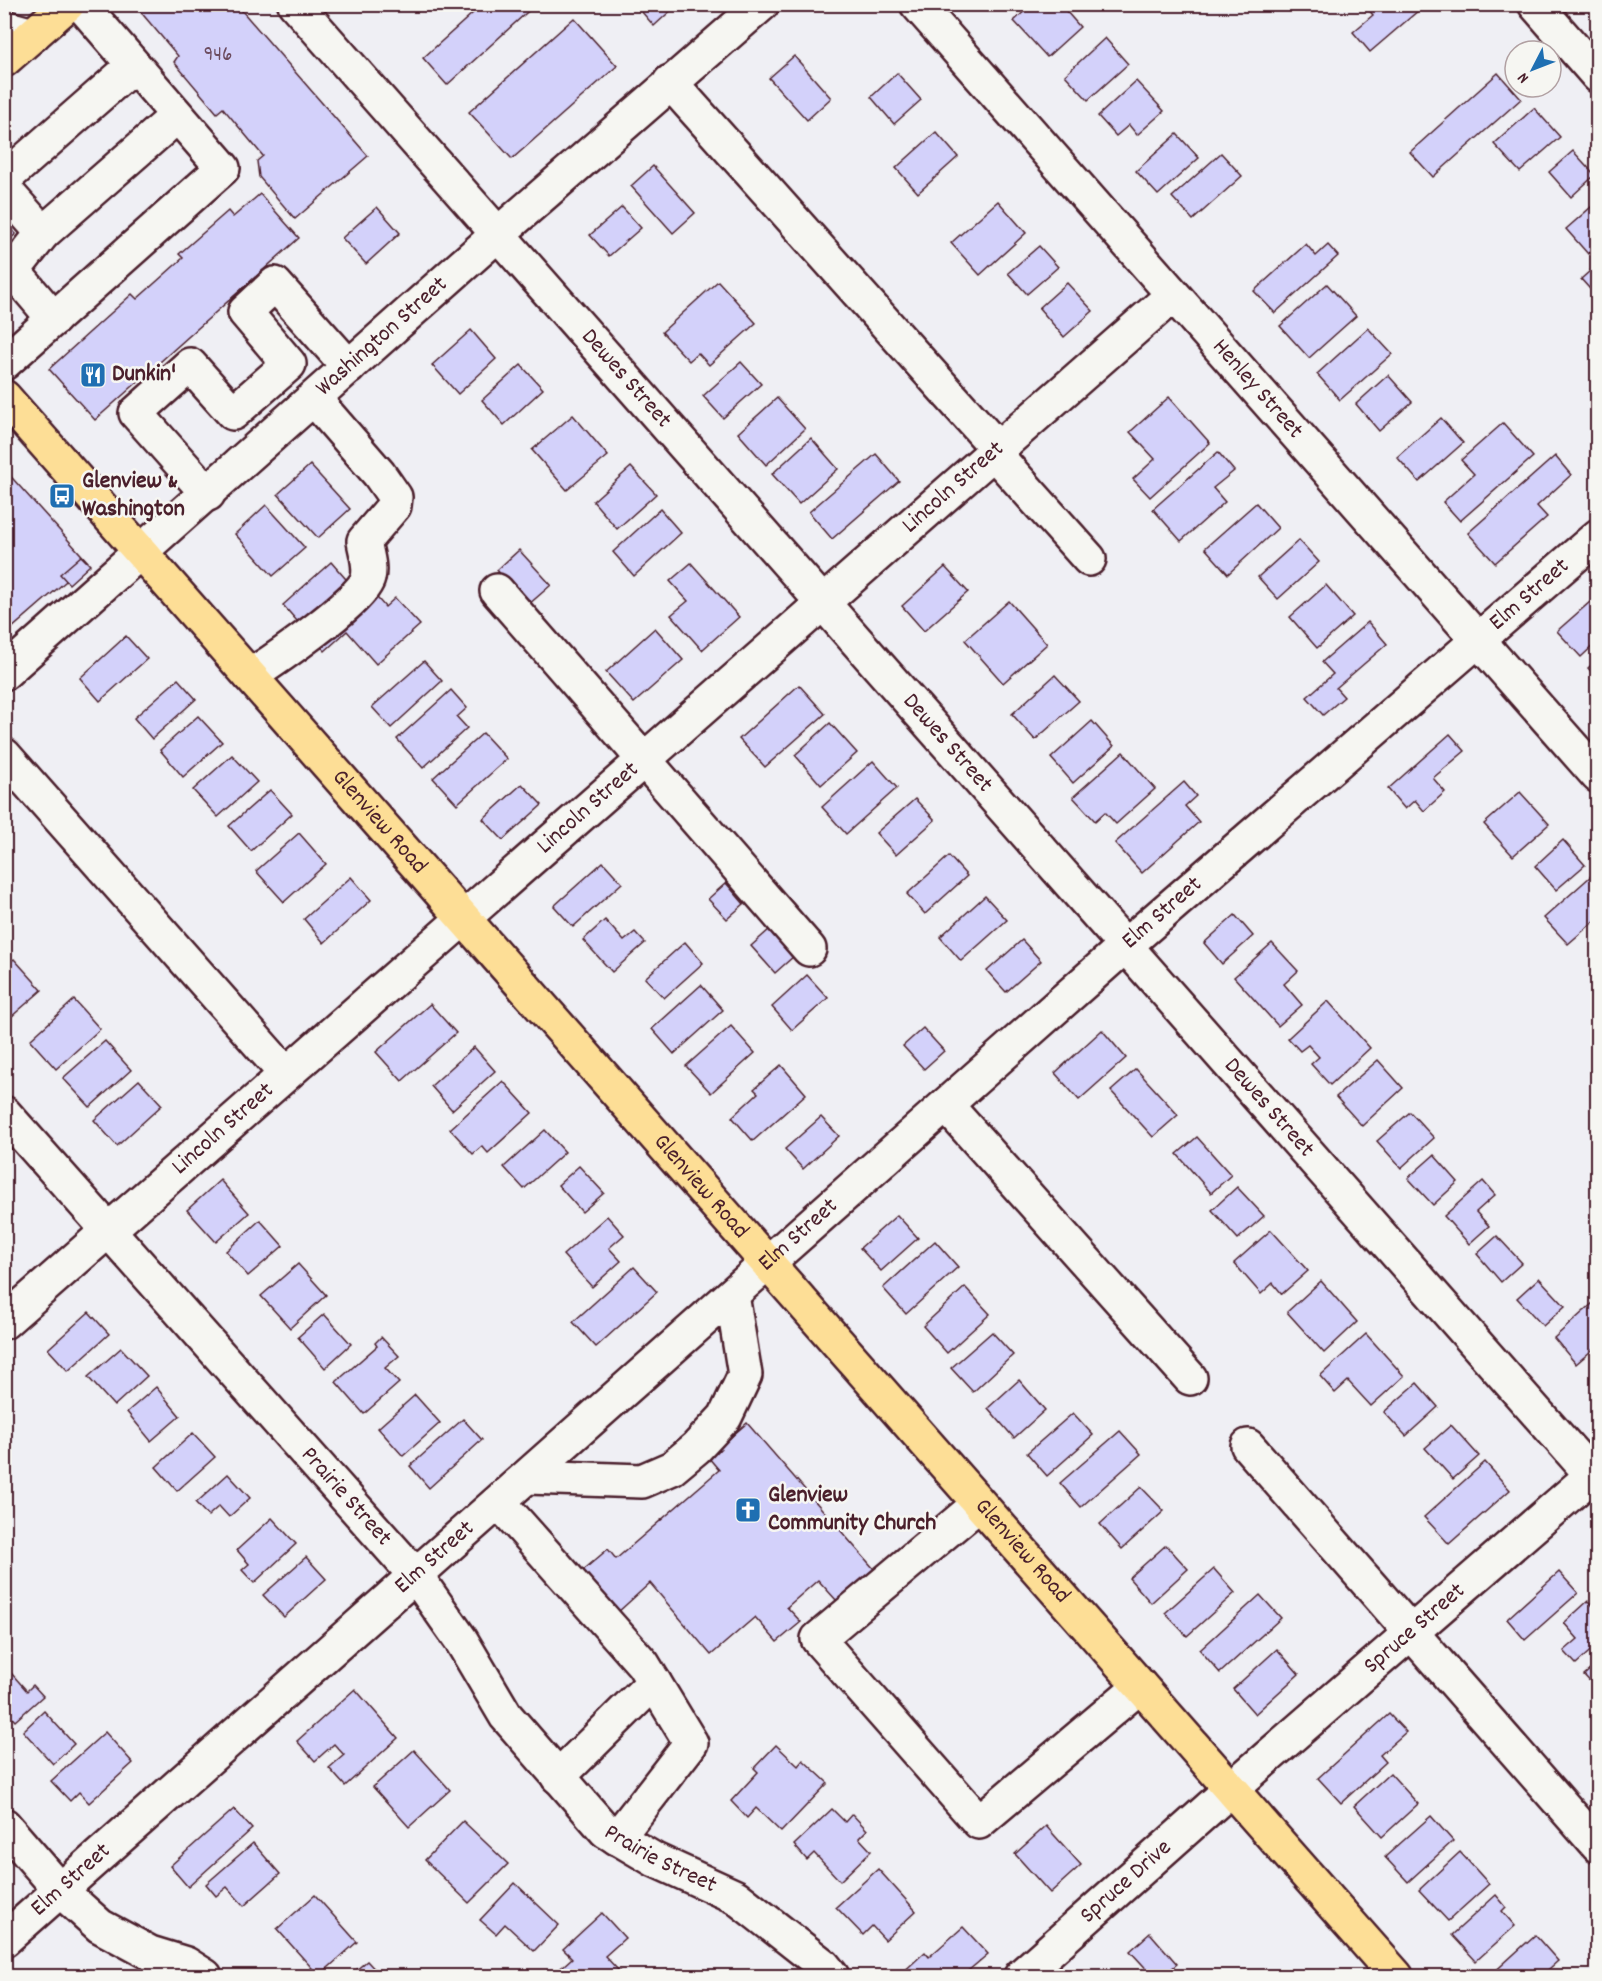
<svg xmlns="http://www.w3.org/2000/svg" width="1602" height="1981" viewBox="0 0 1602 1981" font-family="Dekko,sans-serif">
<style>
.building{fill:#d3d1fa;stroke:#4a1f2b;stroke-width:1.5}
.lines{fill:none;stroke-linecap:round;stroke-linejoin:round}
.minor-casing{stroke:#4a1f2b;stroke-width:38}
.major-casing{stroke:#4a1f2b;stroke-width:38}
.minor{stroke:#f6f6f2;stroke-width:33}
.major{stroke:#fdde96;stroke-width:33}
.labels{text-anchor:middle;dominant-baseline:central;stroke-width:5;stroke-linejoin:round;paint-order:stroke}
.number-label{font-size:21px;fill:#6c4c5f}
.street-label{font-size:24px;fill:#4a1f2b;stroke:#f6f6f2}
.poi-label{font-size:24px;font-weight:bold;fill:#4a1f2b;stroke:#f6f6f2;text-anchor:start}
</style>
<rect width="100%" height="100%" fill="#efeff4"/>
<filter id="ink" filterUnits="userSpaceOnUse"><feTurbulence type="fractalNoise" baseFrequency=".0167" numOctaves="2"/><feDisplacementMap in="SourceGraphic" scale="12" xChannelSelector="R" yChannelSelector="G"/><feConvolveMatrix kernelMatrix="1 2 1 2 8 2 1 2 1" color-interpolation-filters="sRGB"/></filter>
<g filter="url(#ink)">
<g class="building">
<path d="M145,4H236L368,156L295,219L259,177L257,161L263,156L223,108L217,113L174,62L178,56L139,10Z"/>
<path d="M483,4H536L447,85L423,58Z"/>
<path d="M635,4H678L654,26Z"/>
<path d="M1032,4H1073L1066,11L1080,27L1047,57L1014,21Z"/>
<path d="M1364,4H1426L1370,52L1353,32L1373,15Z"/>
<path d="M574,18L617,66L512,159L469,112Z"/>
<path d="M1105,38L1128,64L1088,100L1065,75Z"/>
<path d="M794,56L831,98L807,120L769,78Z"/>
<path d="M897,73L921,100L894,124L871,97Z"/>
<path d="M1498,73L1521,99L1433,177L1410,152Z"/>
<path d="M1136,81L1164,111L1137,135L1129,125L1116,136L1098,116Z"/>
<path d="M1534,108L1560,137L1520,172L1494,144Z"/>
<path d="M936,132L958,157L918,193L896,168Z"/>
<path d="M1177,134L1199,158L1158,195L1136,171Z"/>
<path d="M1573,151L1595,175L1571,197L1549,172Z"/>
<path d="M1221,153L1242,176L1193,220L1172,197Z"/>
<path d="M653,166L695,213L673,233L631,186Z"/>
<path d="M260,194L299,238L95,420L49,369L132,294L137,299L183,258L179,254L228,211L233,217Z"/>
<path d="M998,201L1026,233L980,275L951,243Z"/>
<path d="M1598,201V245L1588,254L1566,229Z"/>
<path d="M377,207L400,233L366,264L342,238Z"/>
<path d="M622,207L641,228L609,256L590,235Z"/>
<path d="M4,222L16,234L4,244Z"/>
<path d="M1306,244L1316,256L1328,245L1338,256L1275,313L1254,291Z"/>
<path d="M1039,246L1058,267L1027,294L1008,273Z"/>
<path d="M1598,264V298L1581,279Z"/>
<path d="M718,281L756,323L709,365L698,353L689,361L662,332Z"/>
<path d="M1067,283L1093,311L1064,337L1039,308Z"/>
<path d="M1327,284L1356,316L1309,358L1280,326Z"/>
<path d="M1368,328L1392,354L1340,400L1317,374Z"/>
<path d="M471,330L496,359L458,394L432,365Z"/>
<path d="M741,362L761,384L723,418L703,396Z"/>
<path d="M521,365L543,389L504,425L482,400Z"/>
<path d="M1388,375L1412,402L1379,431L1356,404Z"/>
<path d="M1169,397L1210,443L1150,497L1133,479L1155,459L1130,432Z"/>
<path d="M777,398L805,429L766,465L738,433Z"/>
<path d="M573,415L608,456L567,490L532,450Z"/>
<path d="M1441,418L1463,443L1419,482L1397,457Z"/>
<path d="M1503,423L1533,457L1460,521L1443,502L1474,474L1461,460Z"/>
<path d="M811,438L838,469L799,504L772,474Z"/>
<path d="M1218,452L1234,471L1213,488L1225,502L1181,541L1153,509Z"/>
<path d="M876,454L899,481L832,539L809,512Z"/>
<path d="M1555,456L1571,475L1537,506L1547,517L1495,563L1468,533Z"/>
<path d="M310,465L350,509L318,538L278,494Z"/>
<path d="M631,467L656,494L617,529L593,501Z"/>
<path d="M4,469L88,562L4,635Z"/>
<path d="M1256,503L1278,528L1228,574L1205,548Z"/>
<path d="M266,505L305,548L273,576L235,534Z"/>
<path d="M660,509L681,533L634,576L613,552Z"/>
<path d="M1299,540L1319,562L1278,599L1258,577Z"/>
<path d="M519,550L551,585L528,605L497,570Z"/>
<path d="M81,556L90,565L69,584L60,574Z"/>
<path d="M331,562L352,586L304,629L283,605Z"/>
<path d="M691,563L739,617L702,650L671,615L688,601L670,581Z"/>
<path d="M945,567L968,592L924,631L902,606Z"/>
<path d="M1326,585L1353,616L1317,648L1290,617Z"/>
<path d="M372,592L385,607L395,598L420,625L376,664L347,631L325,651L316,641Z"/>
<path d="M1598,595V641L1581,657L1557,631Z"/>
<path d="M1009,601L1047,644L1003,683L965,640Z"/>
<path d="M1368,622L1387,644L1336,688L1344,697L1323,715L1307,697L1333,674L1322,662Z"/>
<path d="M655,628L683,660L634,703L606,672Z"/>
<path d="M126,636L147,659L100,701L80,678Z"/>
<path d="M1598,659V679L1588,668Z"/>
<path d="M424,661L442,681L391,728L372,707Z"/>
<path d="M1055,675L1079,701L1035,740L1012,714Z"/>
<path d="M178,679L196,699L152,739L134,718Z"/>
<path d="M799,685L825,714L765,767L739,739Z"/>
<path d="M451,690L467,708L457,717L467,728L423,768L397,739Z"/>
<path d="M198,716L222,742L183,777L160,750Z"/>
<path d="M1092,721L1114,746L1073,783L1051,758Z"/>
<path d="M830,723L857,753L821,785L795,755Z"/>
<path d="M483,733L507,759L457,804L433,778Z"/>
<path d="M1450,734L1465,751L1433,778L1445,792L1424,811L1415,800L1405,809L1388,789Z"/>
<path d="M1123,752L1155,789L1116,824L1105,812L1095,821L1073,797Z"/>
<path d="M232,755L257,782L218,817L193,790Z"/>
<path d="M873,761L897,788L846,834L822,807Z"/>
<path d="M1184,782L1196,796L1185,806L1199,822L1142,873L1115,843Z"/>
<path d="M522,784L542,805L503,840L483,819Z"/>
<path d="M270,790L292,814L251,851L229,826Z"/>
<path d="M1520,792L1549,824L1513,856L1484,824Z"/>
<path d="M915,799L935,820L896,855L876,833Z"/>
<path d="M299,833L326,864L284,902L256,871Z"/>
<path d="M1563,840L1585,865L1556,890L1535,866Z"/>
<path d="M949,856L967,876L925,914L907,894Z"/>
<path d="M603,862L622,883L573,927L554,906Z"/>
<path d="M1591,876L1598,884V918L1568,944L1544,918Z"/>
<path d="M351,877L371,900L324,943L304,919Z"/>
<path d="M726,883L744,904L727,919L708,899Z"/>
<path d="M985,896L1007,920L961,961L940,937Z"/>
<path d="M1235,915L1253,936L1222,964L1204,943Z"/>
<path d="M605,920L624,941L635,932L645,943L612,972L583,940Z"/>
<path d="M770,929L794,956L775,973L751,946Z"/>
<path d="M1022,940L1041,961L1006,992L987,971Z"/>
<path d="M685,942L703,963L664,998L645,978Z"/>
<path d="M1272,943L1298,971L1284,984L1302,1005L1278,1026L1234,977Z"/>
<path d="M14,959L42,990L11,1017L4,1010V967Z"/>
<path d="M807,975L828,998L792,1030L772,1007Z"/>
<path d="M701,985L723,1010L674,1054L652,1029Z"/>
<path d="M74,1000L100,1029L56,1069L30,1040Z"/>
<path d="M1328,1001L1370,1048L1330,1085L1311,1064L1319,1057L1308,1045L1300,1051L1288,1038Z"/>
<path d="M430,1004L456,1033L402,1081L376,1052Z"/>
<path d="M731,1026L755,1053L711,1093L686,1066Z"/>
<path d="M923,1028L944,1051L924,1069L903,1046Z"/>
<path d="M1102,1030L1126,1058L1079,1100L1055,1073Z"/>
<path d="M105,1041L131,1070L90,1107L63,1078Z"/>
<path d="M474,1047L495,1071L452,1110L431,1086Z"/>
<path d="M1378,1060L1403,1088L1362,1126L1336,1097Z"/>
<path d="M781,1065L806,1094L753,1141L732,1117L758,1093L754,1089Z"/>
<path d="M1136,1069L1178,1115L1153,1137L1111,1091Z"/>
<path d="M139,1080L162,1105L117,1146L94,1120Z"/>
<path d="M503,1081L532,1113L488,1153L482,1146L473,1154L450,1129Z"/>
<path d="M1410,1112L1434,1138L1401,1168L1377,1141Z"/>
<path d="M821,1117L839,1136L803,1169L785,1149Z"/>
<path d="M545,1130L565,1152L524,1189L504,1167Z"/>
<path d="M1197,1137L1231,1175L1211,1193L1177,1154Z"/>
<path d="M1434,1155L1458,1182L1433,1205L1408,1178Z"/>
<path d="M579,1166L604,1193L582,1212L558,1185Z"/>
<path d="M220,1180L249,1213L216,1242L187,1210Z"/>
<path d="M1483,1181L1495,1195L1476,1212L1489,1226L1469,1244L1444,1216Z"/>
<path d="M1237,1187L1264,1216L1238,1239L1212,1210Z"/>
<path d="M897,1215L918,1238L881,1271L860,1248Z"/>
<path d="M607,1216L624,1235L609,1248L621,1261L592,1287L563,1255Z"/>
<path d="M260,1220L283,1246L248,1276L226,1251Z"/>
<path d="M1271,1230L1308,1271L1282,1294L1273,1283L1261,1294L1234,1263Z"/>
<path d="M1497,1236L1522,1263L1501,1282L1477,1254Z"/>
<path d="M935,1241L958,1267L906,1314L883,1288Z"/>
<path d="M298,1264L326,1295L290,1328L261,1296Z"/>
<path d="M634,1267L657,1292L596,1347L573,1322Z"/>
<path d="M1539,1278L1565,1306L1543,1326L1517,1298Z"/>
<path d="M1321,1281L1357,1322L1324,1353L1287,1312Z"/>
<path d="M965,1287L990,1314L947,1353L923,1326Z"/>
<path d="M1593,1303L1598,1307V1345L1576,1364L1554,1338Z"/>
<path d="M89,1312L109,1334L68,1371L48,1349Z"/>
<path d="M324,1314L351,1344L325,1368L298,1337Z"/>
<path d="M992,1332L1013,1355L973,1392L951,1368Z"/>
<path d="M1366,1334L1404,1376L1371,1406L1348,1381L1335,1393L1320,1376Z"/>
<path d="M381,1337L399,1356L385,1368L399,1383L364,1414L336,1382L377,1346L375,1343Z"/>
<path d="M121,1348L147,1376L114,1406L88,1377Z"/>
<path d="M1019,1380L1045,1410L1014,1438L988,1408Z"/>
<path d="M1417,1383L1438,1407L1406,1436L1384,1412Z"/>
<path d="M156,1387L180,1416L151,1441L127,1412Z"/>
<path d="M415,1395L440,1423L403,1456L378,1428Z"/>
<path d="M1073,1413L1093,1435L1047,1476L1027,1453Z"/>
<path d="M463,1419L482,1440L429,1488L410,1466Z"/>
<path d="M747,1423L874,1569L837,1601L818,1580L787,1607L801,1622L777,1642L755,1617L711,1655L650,1583L617,1613L581,1572L608,1549L616,1559L719,1470L708,1457Z"/>
<path d="M1451,1425L1479,1456L1453,1479L1425,1448Z"/>
<path d="M1120,1431L1141,1454L1081,1507L1060,1483Z"/>
<path d="M193,1433L215,1457L177,1491L156,1467Z"/>
<path d="M1485,1462L1510,1490L1449,1544L1424,1517Z"/>
<path d="M228,1474L250,1498L229,1517L219,1506L208,1516L196,1503Z"/>
<path d="M1141,1487L1164,1511L1122,1549L1100,1524Z"/>
<path d="M272,1518L296,1544L254,1583L242,1570L249,1564L237,1550Z"/>
<path d="M1166,1545L1188,1569L1151,1603L1129,1578Z"/>
<path d="M306,1557L326,1579L284,1617L263,1595Z"/>
<path d="M1214,1569L1235,1593L1187,1636L1165,1613Z"/>
<path d="M1559,1572L1578,1593L1525,1640L1507,1619Z"/>
<path d="M1260,1595L1281,1618L1220,1673L1200,1650Z"/>
<path d="M1588,1601L1598,1611V1644L1576,1664L1564,1651L1578,1639L1564,1623Z"/>
<path d="M1277,1649L1299,1674L1255,1714L1233,1689Z"/>
<path d="M1598,1663V1690L1584,1675Z"/>
<path d="M11,1673L27,1691L33,1685L43,1696L15,1721L4,1709V1679Z"/>
<path d="M355,1689L398,1738L345,1786L329,1768L344,1755L334,1744L315,1761L297,1741Z"/>
<path d="M44,1711L74,1744L53,1764L23,1731Z"/>
<path d="M1389,1714L1406,1732L1380,1755L1386,1762L1341,1803L1318,1778Z"/>
<path d="M105,1732L133,1763L89,1803L79,1792L70,1801L51,1781Z"/>
<path d="M776,1745L798,1766L803,1760L828,1783L781,1832L756,1808L747,1818L731,1801L758,1772L754,1768Z"/>
<path d="M414,1750L450,1790L409,1827L373,1787Z"/>
<path d="M1390,1773L1418,1804L1382,1837L1354,1806Z"/>
<path d="M234,1809L252,1829L188,1887L170,1866Z"/>
<path d="M832,1809L845,1822L852,1814L867,1830L859,1838L871,1851L840,1881L814,1853L807,1860L794,1845Z"/>
<path d="M1431,1816L1453,1841L1408,1882L1385,1857Z"/>
<path d="M463,1821L508,1864L469,1903L425,1860Z"/>
<path d="M1046,1826L1081,1865L1050,1893L1015,1854Z"/>
<path d="M253,1843L280,1874L244,1906L227,1887L216,1896L206,1884Z"/>
<path d="M1460,1852L1489,1884L1448,1921L1419,1890Z"/>
<path d="M878,1869L916,1911L885,1940L872,1926L863,1935L836,1907Z"/>
<path d="M515,1883L559,1925L534,1951L505,1924L496,1934L480,1920Z"/>
<path d="M315,1895L357,1942L319,1976L277,1929Z"/>
<path d="M1496,1895L1506,1907L1502,1911L1515,1926L1476,1961L1452,1935Z"/>
<path d="M602,1913L625,1938L605,1956L620,1972L614,1976H552L572,1958L563,1949Z"/>
<path d="M963,1927L988,1954L962,1976L900,1975L925,1952L929,1957Z"/>
<path d="M1150,1933L1177,1964L1163,1976H1153L1130,1951Z"/>
<path d="M1535,1935L1558,1961L1541,1976H1490Z"/>
<path d="M367,1961L381,1976H349Z"/>
</g>
<g class="lines">
<defs>
<g id="minor">
<path id="s1" d="M295,4L1598,1482"/>
<path id="s2" d="M917,4L1598,776"/>
<path d="M1535,4L1598,76"/>
<path d="M4,27L33,35"/>
<path d="M670,82L998,449"/>
<path d="M4,179L133,66"/>
<path d="M4,189L43,233L177,116"/>
<path d="M43,233L13,271L54,319"/>
<path d="M4,363L223,168L81,4"/>
<path d="M994,453L1089,559"/>
<path d="M208,494L136,413L190,365L233,413L289,364L245,312L275,284L349,367"/>
<path d="M497,591L809,949"/>
<path id="s3" d="M4,673L498,234L762,4"/>
<path d="M250,676C272,662 363,600 368,578C371,566 366,553 364,541L394,506L395,497L379,474L314,399"/>
<path d="M4,755L286,1074"/>
<path d="M946,1105L1190,1378"/>
<path id="s4" d="M4,1113L416,1576L461,1640L506,1716L606,1831L655,1860L736,1897L824,1966L832,1976"/>
<path id="s5" d="M4,1322L1173,295"/>
<path d="M1248,1446L1598,1846"/>
<path d="M528,1477L642,1481L672,1468L696,1448L725,1417L745,1375L732,1295"/>
<path d="M499,1502L643,1664L691,1743L617,1838"/>
<path d="M979,1504L818,1639L979,1822L1140,1686"/>
<path d="M558,1777L654,1682"/>
<path d="M4,1825L61,1891L100,1926L150,1953L186,1964L205,1976"/>
<path id="s6" d="M4,1940L1125,946L1598,536"/>
<path id="s7" d="M1021,1976L1231,1789L1598,1470"/>
</g>
<g id="major">
<path d="M4,60L68,4"/>
<path id="s8" d="M4,397L1396,1976"/>
</g>
</defs>
<use href="#minor" class="minor-casing"/>
<use href="#major" class="major-casing"/>
<use href="#minor" class="minor"/>
<use href="#major" class="major"/>
</g>
</g>
<defs>
<symbol id="restaurant-square" viewBox="-11 -11 22 22"><rect x="-9" y="-9" width="18" height="18" rx="4" fill="#1f6fb2" stroke="#f6f6f2"/><path d="M-5-6h1v4h1v-4h1v4h1v-4h1v5L-1.5 .5V6h-2V.5L-5-1ZM5-6V6H3V1.5H1.5Q1.5-4 5-6Z" fill="#fff"/></symbol>
<symbol id="bus-square" viewBox="-11 -11 22 22"><rect x="-9" y="-9" width="18" height="18" rx="4" fill="#1f6fb2" stroke="#f6f6f2"/><path d="M-5-6H5V4H4V6H2V4H-2V6H-4V4H-5ZM-3.5-4V0h7V-4ZM-3.5 1.2v1.5H-2V1.2ZM2 1.2v1.5H3.5V1.2Z" fill="#fff"/></symbol>
<symbol id="church-square" viewBox="-11 -11 22 22"><rect x="-9" y="-9" width="18" height="18" rx="4" fill="#1f6fb2" stroke="#f6f6f2"/><path d="M-1.2-6h2.4v3.5h3.3v2.4h-3.3V6h-2.4V-.1h-3.3v-2.4h3.3Z" fill="#fff"/></symbol>
</defs>
<g fill-rule="evenodd">
<use href="#restaurant-square" x="78" y="360" width="30" height="30"/>
<use href="#bus-square" x="47" y="481" width="30" height="30"/>
<use href="#church-square" x="733" y="1495" width="30" height="30"/>
</g>
<g class="labels">
<g class="number-label">
<text x="218" y="56">946</text>
</g>
<g class="street-label">
<text stroke="none"><textPath href="#s3" startOffset="506">Washington Street</textPath></text>
<text stroke="none"><textPath href="#s1" startOffset="500">Dewes Street</textPath></text>
<text stroke="none"><textPath href="#s2" startOffset="514">Henley Street</textPath></text>
<text stroke="none"><textPath href="#s5" startOffset="1264">Lincoln Street</textPath></text>
<text stroke="none"><textPath href="#s6" startOffset="2034">Elm Street</textPath></text>
<text stroke="none"><textPath href="#s1" startOffset="986">Dewes Street</textPath></text>
<text stroke="none"><textPath href="#s5" startOffset="778">Lincoln Street</textPath></text>
<text stroke="none"><textPath href="#s8" startOffset="567">Glenview Road</textPath></text>
<text stroke="none"><textPath href="#s6" startOffset="1548">Elm Street</textPath></text>
<text stroke="none"><textPath href="#s1" startOffset="1472">Dewes Street</textPath></text>
<text stroke="none"><textPath href="#s5" startOffset="292">Lincoln Street</textPath></text>
<text stroke="none"><textPath href="#s8" startOffset="1053">Glenview Road</textPath></text>
<text stroke="none"><textPath href="#s6" startOffset="1062">Elm Street</textPath></text>
<text stroke="none"><textPath href="#s4" startOffset="514">Prairie Street</textPath></text>
<text stroke="none"><textPath href="#s8" startOffset="1539">Glenview Road</textPath></text>
<text stroke="none"><textPath href="#s6" startOffset="576">Elm Street</textPath></text>
<text stroke="none"><textPath href="#s7" startOffset="525">Spruce Street</textPath></text>
<text stroke="none"><textPath href="#s4" startOffset="1000">Prairie Street</textPath></text>
<text stroke="none"><textPath href="#s6" startOffset="90">Elm Street</textPath></text>
<text stroke="none"><textPath href="#s7" startOffset="141">Spruce Drive</textPath></text>
</g>
<g class="poi-label">
<text x="112" y="375">Dunkin'</text>
<text x="82" y="482">Glenview &amp;<tspan x="82" dy="28">Washington</tspan></text>
<text x="768" y="1496">Glenview<tspan x="768" dy="28">Community Church</tspan></text>
</g>
</g>
<rect width="1602" height="1981" fill="none" stroke="#f6f6f2" stroke-width="24"/>
<rect x="12" y="12" width="1578" height="1957" fill="none" stroke="#4a1f2b" stroke-width="2" filter="url(#ink)"/>
<g transform="translate(1533 69) rotate(228)"><circle r="28" fill="#f6f6f2" stroke="#b1a0a2" stroke-width="1.5"/>
<path d="M0-4.5L10 22L0 15L-10 22Z" fill="#1f6fb2"/>
<text y="-9" font-size="16" font-weight="bold" text-anchor="middle" fill="#4a1f2b">N</text>
</g>
</svg>
